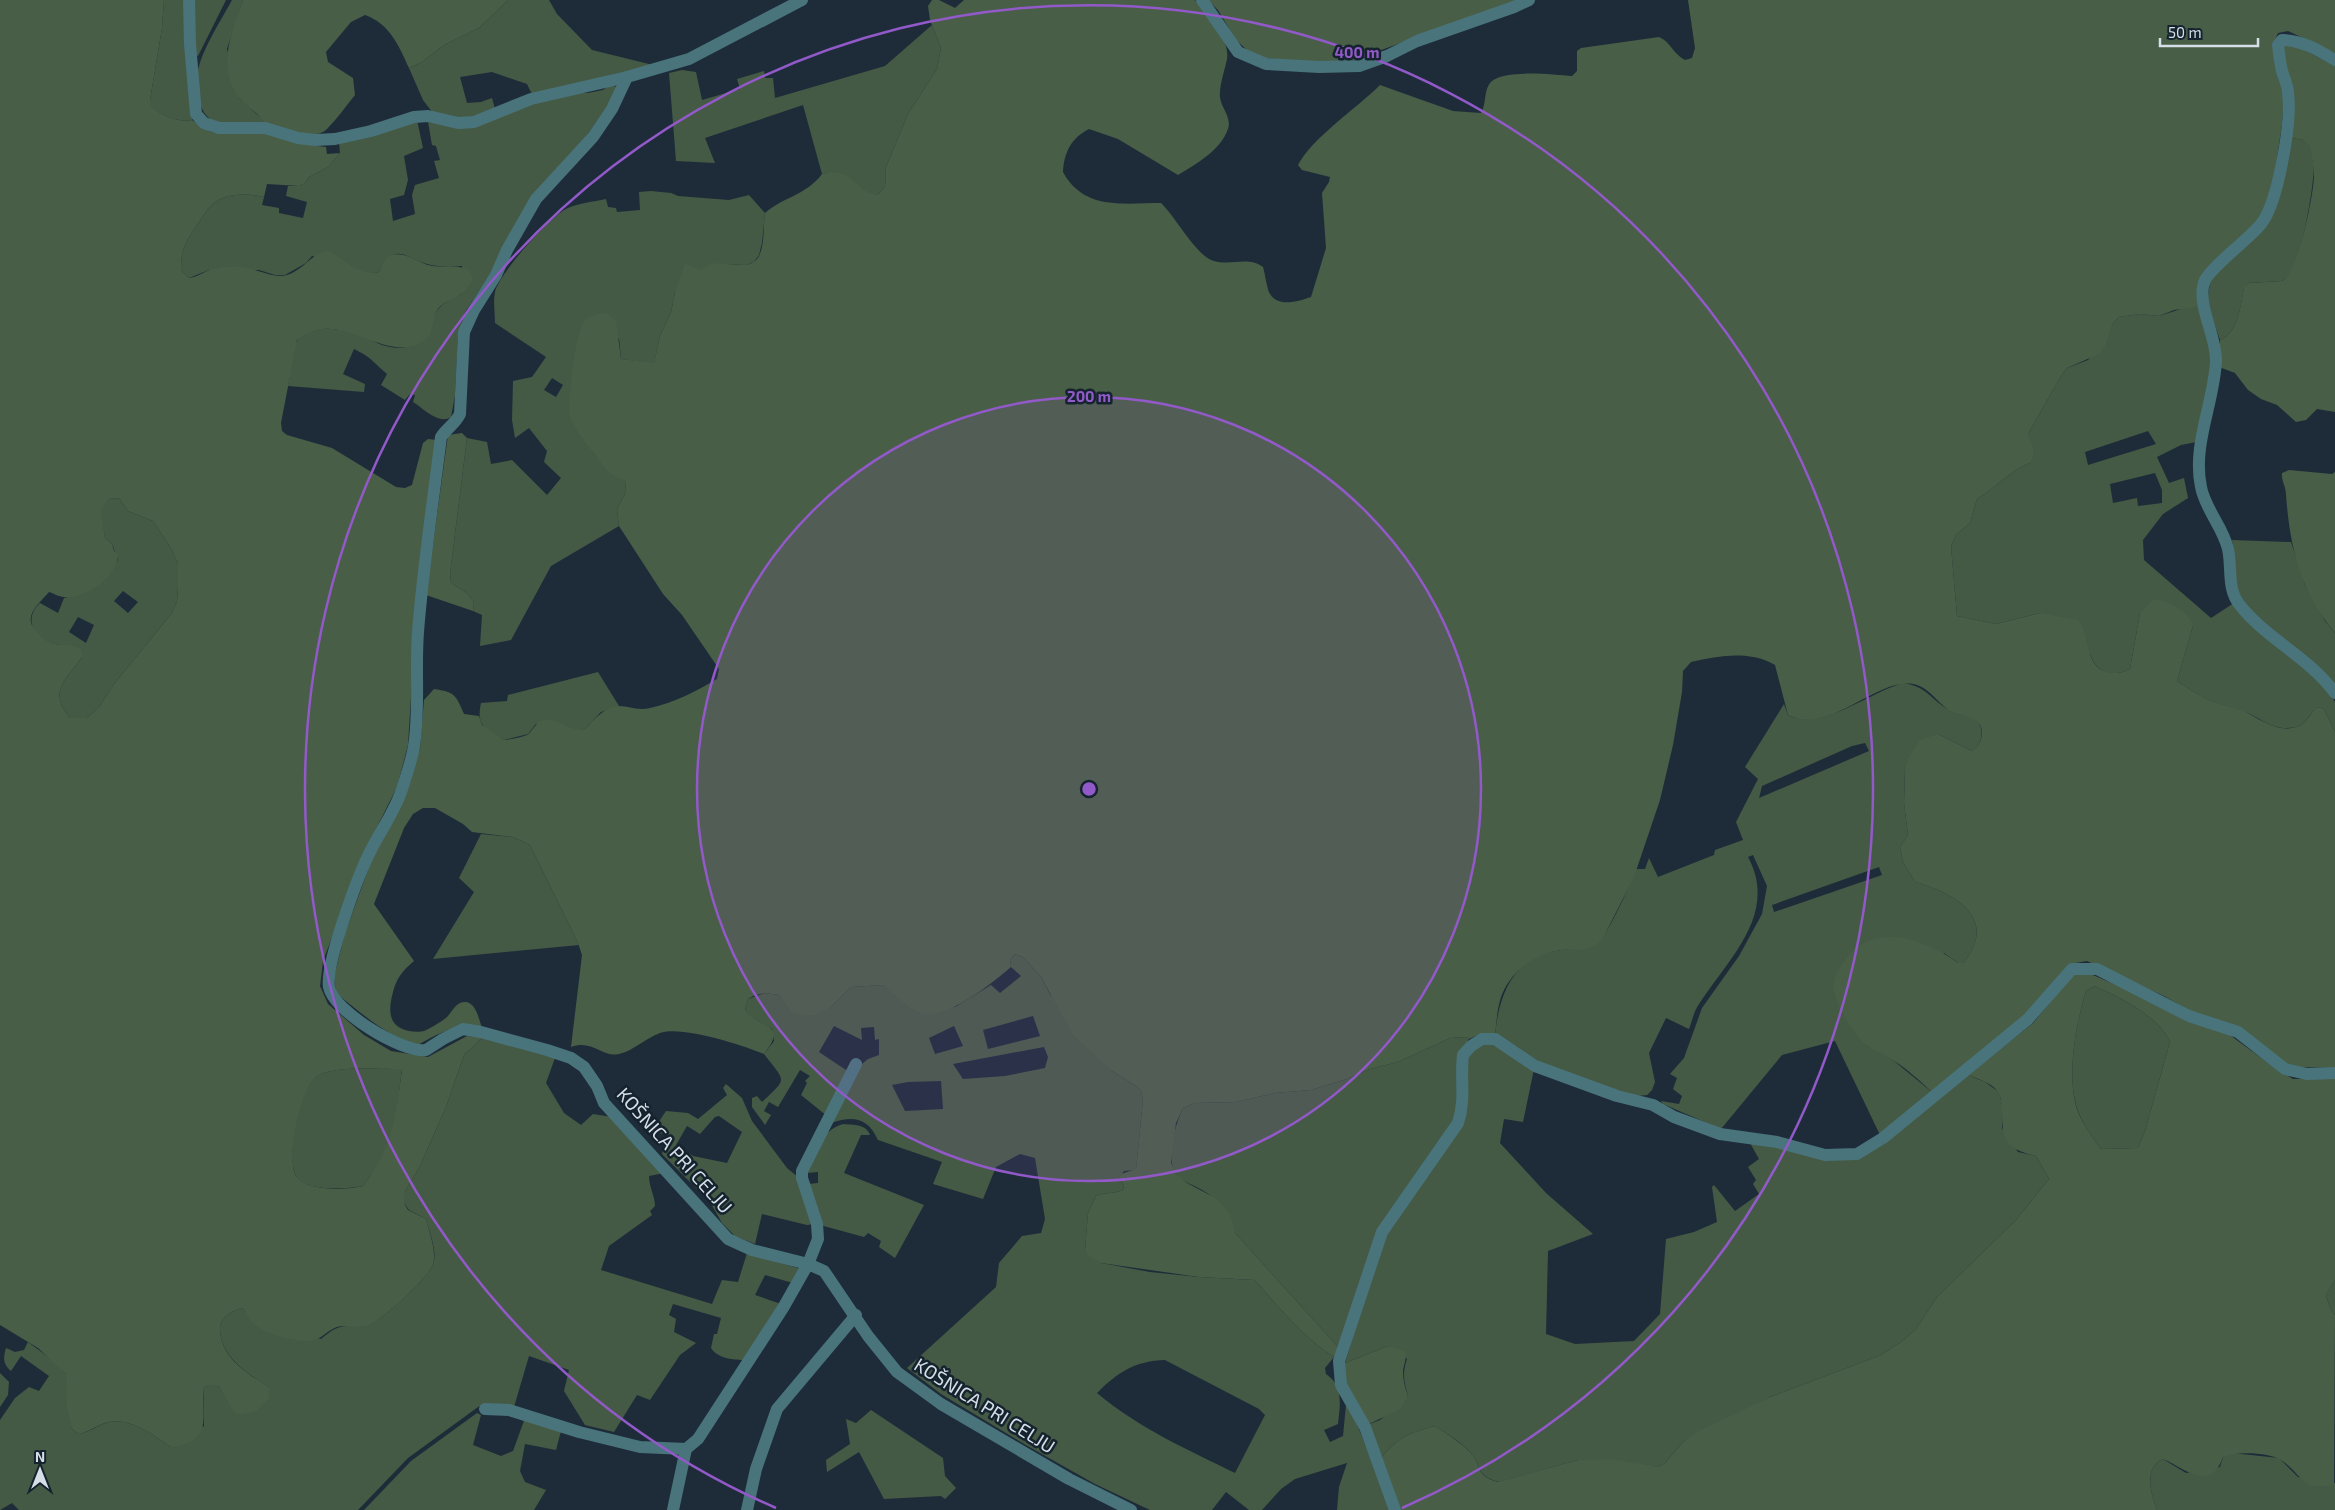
<svg xmlns="http://www.w3.org/2000/svg" width="2335" height="1510" viewBox="0 0 2335 1510" font-family="'Exo 2',sans-serif">
<style>
.green{fill:#455a44;fill-rule:evenodd}
.forest{fill:#485e46;fill-rule:evenodd}
.lines{fill:none;stroke-linecap:round;stroke-linejoin:round}
.minor{stroke:#49747b;stroke-width:12}
.ring{fill:none;stroke:#9259c9;stroke-width:2.5}
.labels{text-anchor:middle;dominant-baseline:central;stroke-width:5;stroke-linejoin:round;paint-order:stroke}
.street-label{font-size:19px;fill:#d6dfe8;stroke:#15232f}
.centre{fill:#9259c9;stroke:#15232f;stroke-width:2.5}
.ring-label{font-size:15px;text-anchor:middle;font-weight:bold;fill:#9259c9;stroke:#15232f;stroke-width:5;stroke-linejoin:round;paint-order:stroke}
</style>
<rect width="100%" height="100%" fill="#1e2c3a"/>
<g class="green">
<path d="M164,0H185L192,120C178,123 162,115 150,107V100L162,28Z"/>
<path d="M193,0H226L198,56L193,54Z"/>
<path d="M232,0H243L227,49L239,98L261,118L263,123C253,124 242,127 232,126C212,124 201,116 199,96C198,90 196,83 197,77C199,53 221,21 232,0Z"/>
<path d="M508,0H549L557,14L592,50L653,65L532,94L527,84L492,72L460,77L467,103L481,102L492,98L495,109C468,121 460,119 433,113L423,100L409,68L422,62L444,45L479,28Z"/>
<path d="M932,25L941,48L937,69L908,114L886,167L885,187L877,195H869L838,173L822,174L803,105L705,138L715,163L676,161L669,73L682,70L696,72L702,100L740,89L737,79L764,71L765,78H773L775,98L885,66Z"/>
<path d="M609,85L618,87V91L491,272L464,314L458,335L455,395L451,417C439,425 424,409 413,402L415,395L410,394L405,400L381,385L387,374C373,362 371,357 354,349L343,374L365,384L364,392L288,386C291,373 291,353 297,341C306,323 343,329 358,334C368,337 376,344 386,346C396,349 407,348 416,344C434,337 429,323 437,311C443,302 453,298 462,294V266C452,267 441,267 431,265C405,260 397,239 379,272L370,274L312,256L306,263L285,275H275L259,270H209L189,278L181,270C181,248 186,241 198,224C202,218 206,210 212,205C224,193 248,193 264,197L262,205L279,208V213L303,218L307,202L286,196L288,186H299L305,183L309,177L328,167L340,153L339,142L417,120L423,148L404,156L408,180L404,195L390,199L393,221L415,214L412,195L415,185L439,178L434,161L440,160L436,146L432,145L428,122L456,127L566,93H588L603,90Z"/>
<path d="M2287,137L2303,140L2309,144C2312,155 2315,168 2313,179C2311,200 2300,272 2282,281L2249,283L2244,288C2241,304 2238,334 2220,340L2207,303L2210,283Z"/>
<path d="M651,191L671,193L678,196L729,200L749,195L765,213L762,243L759,255L754,262L746,265L712,264L675,292L671,312L660,336L654,364L621,359L619,338L570,418C585,441 600,468 625,481L626,492L617,509L619,526L551,566L511,640L480,646L482,615L473,611L474,602L467,593L451,583L450,574L467,438L487,442L491,464L512,460L547,495L561,478L544,462L547,451L529,428L515,438L512,420L513,381L532,377L546,357L495,323C495,313 493,302 495,292C498,275 551,215 568,208C579,203 593,202 606,199L608,207L616,208L617,212L640,210L639,192ZM552,378L563,385L556,397L544,390Z"/>
<path d="M2187,307H2198L2208,333L2212,366L2196,442L2181,445L2157,457L2169,483L2184,478L2188,498L2163,514L2143,540L2144,560L2211,618L2234,603L2325,685L2335,702V732L2324,709L2318,707C2309,713 2307,724 2296,727C2272,732 2262,718 2243,711C2233,707 2223,706 2213,702C2201,697 2188,688 2177,681L2193,626L2140,613L2130,669C2113,678 2096,673 2090,654L2040,613L1996,624L1957,616L1951,546L1956,535L1970,523L1977,499C1996,488 2009,471 2030,463V440L2028,434L2061,376L2067,368L2088,360L2109,332L2113,323L2119,317L2140,314L2159,316ZM2148,431L2156,444L2088,465L2085,452ZM2155,473L2162,490V503L2138,506L2137,498L2113,503L2110,484Z"/>
<path d="M119,498L128,511L153,521L172,550L178,564V588L177,601L172,613L114,684L99,707L87,718H70C48,691 65,681 82,657C75,653 68,648 61,645C57,644 53,644 49,643C31,636 25,616 40,603L58,613L64,598C94,590 102,587 118,560L112,544L105,538L100,510L109,499ZM123,591L138,602L128,613L114,601ZM78,617L94,625L86,643L69,632Z"/>
<path d="M2232,540L2291,542L2305,585L2325,621L2335,633V686C2307,662 2243,618 2235,582C2232,569 2235,554 2232,540Z"/>
<path d="M598,672L619,706L601,712L585,729L578,731L571,730L565,725L536,724L528,734L504,740C485,729 476,726 481,703L507,701L508,695Z"/>
<path d="M1903,683C1928,687 1930,699 1949,710C1956,715 1964,714 1971,717C1986,723 1984,744 1972,751L1938,734L1905,769L1904,803L1908,835L1900,847L1903,862L1915,882C1955,893 2000,919 1963,963H1958L1944,953L1866,1045L1888,1056L1933,1093L1880,1135L1835,1041L1782,1055L1721,1129L1663,1104L1661,1101L1679,1104L1682,1096L1673,1089L1677,1078L1670,1074L1684,1058L1702,1008L1739,956L1762,914L1767,886L1753,855L1748,857C1779,914 1728,959 1699,1004C1694,1011 1692,1021 1689,1029L1666,1018L1649,1053L1655,1082L1652,1090L1647,1095L1636,1096L1607,1088L1545,1065L1495,1035C1499,994 1513,956 1561,950C1576,948 1587,951 1600,940C1608,934 1632,881 1636,869H1645L1649,858L1658,877L1714,855L1715,850L1743,840L1736,822L1758,779L1745,767L1784,704L1788,715C1821,732 1870,692 1903,683ZM1865,743L1869,751L1759,798L1762,786L1852,746ZM1879,867L1882,875L1774,912L1772,905Z"/>
<path d="M481,834L513,837L530,845L579,945L433,959L474,892L459,878Z"/>
<path d="M1015,954L1023,957L1041,977L1050,994L1112,1071L1136,1086L1141,1091L1143,1100L1136,1170L1124,1171L1119,1178L1124,1185L1123,1190C1114,1194 1106,1192 1096,1196L1088,1213L1085,1250L1101,1263L1150,1272L1199,1277L1255,1280C1278,1307 1304,1338 1334,1357L1325,1368L1326,1374C1344,1386 1340,1405 1338,1424L1324,1430L1330,1442L1343,1436L1346,1405L1355,1419L1391,1510H1337L1339,1487L1347,1463L1295,1479L1281,1489L1262,1510H1249L1226,1492L1212,1510H1150L1095,1484L1026,1445L941,1394L907,1368L996,1287L999,1263L1022,1236L1041,1233L1045,1219L1035,1158L1020,1154L996,1167L983,1199L933,1184L942,1162L878,1140C868,1118 854,1115 831,1123L862,1064L868,1059L879,1055V1039L875,1040L874,1027L861,1028L862,1040L834,1026L819,1052L846,1070V1077L827,1116L801,1095L807,1083L805,1081L810,1076L800,1070L778,1107L769,1102L764,1111L771,1115L765,1125L752,1107V1098L757,1096L762,1102C788,1077 786,1083 764,1054L774,1041L772,1029L749,1016L745,1010L748,999L765,993L779,995L793,1013L831,1007L851,987L883,985L893,992L955,1007L991,985L1000,993L1021,976L1011,967L1010,960ZM1033,1016L1040,1036L988,1049L983,1030ZM954,1026L963,1046L935,1054L929,1038ZM1044,1047L1048,1057L1045,1068L1005,1076L963,1079L953,1064ZM941,1081L943,1109L905,1111L892,1085L908,1082ZM1165,1360L1259,1409L1265,1415L1235,1473C1188,1450 1137,1427 1097,1393C1118,1372 1135,1361 1165,1360Z"/>
<path d="M2094,986C2117,995 2161,1018 2170,1042L2145,1131L2138,1148L2101,1149C2092,1137 2080,1120 2076,1105C2067,1072 2076,1024 2086,991Z"/>
<path d="M483,1037L556,1055L546,1083L564,1113L581,1125L593,1114L612,1117L664,1173L649,1176C649,1187 655,1196 655,1206L650,1211L652,1215L609,1246L601,1270L712,1304L722,1280L738,1282L747,1253L801,1269L793,1283L765,1275L755,1295L781,1304L746,1360C735,1360 718,1359 711,1348L714,1334H717L721,1318L673,1304L669,1315L676,1319L674,1332L696,1343L680,1355L650,1400L637,1395L614,1432L585,1425L564,1391L569,1370L529,1356L514,1407L484,1404L478,1407L408,1458L358,1510H19L12,1503L0,1510V1420L15,1398L29,1387L39,1391L49,1376L21,1356L11,1371C3,1364 3,1358 6,1348L15,1352L24,1350L28,1342L55,1362L66,1374L72,1429L79,1434C90,1432 98,1425 109,1422C130,1417 155,1436 171,1447L204,1426V1387L211,1383L219,1387L237,1415L269,1387C248,1374 222,1358 220,1331C219,1318 231,1311 242,1308L246,1312L321,1339C330,1331 338,1325 351,1326C356,1326 361,1327 366,1326C380,1322 429,1278 433,1264C438,1251 429,1232 426,1219L409,1210L404,1203V1193L419,1168L446,1107L464,1055Z"/>
<path d="M1466,1037L1469,1039L1464,1046L1459,1112L1402,1198L1339,1348L1236,1234C1230,1215 1220,1200 1202,1190C1194,1185 1182,1182 1176,1174C1165,1160 1176,1122 1183,1108L1195,1103L1236,1102L1275,1093L1311,1090L1347,1079L1370,1069L1398,1062L1450,1038Z"/>
<path d="M1494,1042L1534,1069L1523,1122L1504,1119L1500,1143L1546,1193L1593,1234L1548,1251L1546,1334L1575,1344L1634,1341L1660,1314L1666,1239L1694,1232L1717,1222L1712,1187L1714,1185L1735,1211L1759,1194L1753,1184L1756,1180L1748,1167L1759,1159L1750,1143L1844,1160L1968,1075L1985,1082L1999,1092L2002,1105V1128L2018,1152L2036,1156L2049,1179L2016,1220L1937,1297L1916,1329L1901,1342L1881,1355L1770,1397L1684,1441L1665,1463L1658,1467L1578,1460L1499,1482C1474,1475 1483,1466 1470,1452C1460,1441 1447,1434 1435,1426C1409,1433 1398,1437 1381,1458L1367,1425L1380,1420L1408,1396C1404,1382 1402,1373 1407,1359L1388,1346L1345,1363L1385,1233L1463,1122L1465,1061L1472,1047Z"/>
<path d="M382,1068L402,1069C398,1097 397,1128 384,1154C379,1165 370,1176 363,1186C347,1189 312,1191 299,1180C283,1164 298,1083 321,1074C339,1067 363,1069 382,1068Z"/>
<path d="M726,1084L742,1098L752,1121L787,1168L799,1178L815,1224L807,1225L762,1214L755,1244L735,1236L722,1223L710,1202L662,1154L666,1134L652,1132L666,1111L688,1113L698,1119L727,1095L723,1088ZM719,1116L742,1132L727,1163L693,1156L676,1145L687,1126L700,1134L715,1117Z"/>
<path d="M843,1124C854,1125 866,1124 870,1135H861L844,1173L924,1205L895,1258L879,1247L881,1241L868,1233L864,1237L820,1225L808,1184L818,1183V1172L807,1173C816,1152 820,1131 843,1124Z"/>
<path d="M2335,1280V1315L2330,1308L2326,1295Z"/>
<path d="M0,1373L9,1382L8,1395L0,1407Z"/>
<path d="M871,1410L943,1458L945,1476L956,1488L945,1499L941,1496L884,1499L859,1452L827,1472L826,1460L850,1444L846,1419L856,1423Z"/>
<path d="M477,1413L481,1415L473,1445L501,1456L513,1451L525,1418L561,1431L556,1450L525,1444L520,1471L525,1482L546,1490L534,1510H364L411,1461Z"/>
<path d="M2232,1453L2279,1458L2298,1477L2335,1483V1510H2157C2151,1494 2143,1468 2163,1459L2186,1473L2220,1467L2223,1457Z"/>
</g>
<g class="forest">
<path d="M0,0H164L162,28L150,100L151,107C162,115 178,123 192,120L211,132L225,134L264,132L303,144L326,147L327,154L340,153L328,167L309,177L305,183L299,186L267,184L264,197C248,193 224,193 212,205C206,210 202,218 198,224C186,241 181,248 181,270L189,278C196,277 201,274 207,271C216,267 232,266 241,267C256,268 273,279 287,275C304,270 311,253 329,251C344,260 361,277 379,272C382,267 384,259 390,256C402,250 416,261 428,265C442,269 457,263 470,271L473,280C469,285 465,292 460,295C453,300 444,301 438,309C431,319 435,333 425,340C385,368 340,304 297,340L281,423L282,431L287,435L332,448L396,487L405,488L412,485L423,443L428,439L437,440L417,601L408,745L397,787L363,855L323,961L320,986L328,1004L364,1035L391,1051L428,1057L467,1036L483,1037L464,1055L446,1107L419,1168L404,1193V1203L408,1210L426,1219C429,1232 437,1251 433,1264C429,1278 381,1321 367,1326C357,1329 347,1324 337,1327C322,1333 322,1342 303,1341C286,1339 261,1333 250,1320C247,1316 247,1312 242,1308C231,1311 219,1318 220,1331C222,1359 248,1374 269,1387V1398L255,1412L236,1415L219,1387L211,1384L204,1387C201,1419 214,1441 171,1447C155,1436 130,1417 109,1422C98,1424 90,1432 79,1434L72,1429L67,1407L66,1374L38,1348L0,1325ZM119,498L128,511L153,521L172,550L178,564V588L177,601L172,613L114,684L99,707L87,718H70C48,691 65,681 82,657L81,650C72,643 62,646 51,643C45,641 40,636 36,631C22,616 39,604 49,592C53,593 59,597 64,597C85,599 119,576 118,554L114,551L112,544L105,538L101,510L109,499ZM382,1068L402,1070C395,1118 394,1145 363,1186C347,1190 302,1192 295,1174C287,1155 300,1082 321,1074C339,1067 363,1069 382,1068Z"/>
<path d="M243,0H508L479,28L444,45L422,62L409,68C399,46 390,24 365,15L351,22L326,52L328,62L353,78L355,95C346,106 337,119 327,129C312,143 280,128 263,123C259,112 246,107 239,98C216,66 232,32 243,0Z"/>
<path d="M932,0H939L955,8L964,0H1195C1208,13 1230,38 1227,59C1225,70 1219,85 1220,97C1221,108 1232,117 1228,129C1221,150 1196,164 1178,175L1118,139L1089,129C1071,138 1064,153 1063,172C1084,211 1124,203 1161,203C1176,217 1196,256 1214,261C1231,266 1248,256 1263,267C1265,273 1267,290 1270,294C1279,308 1299,301 1311,297L1326,248L1322,193L1329,182L1330,177L1302,170L1298,165C1312,138 1357,108 1380,85L1453,111L1481,113C1487,104 1483,89 1492,81C1506,69 1554,75 1572,76L1577,71V51L1581,48L1659,37C1671,42 1673,54 1685,60L1692,58L1695,48L1688,0H2335V53L2288,31L2278,33L2273,45L2284,94L2282,124L2272,192L2259,220L2208,269L2198,307L2174,310L2159,316L2140,314L2119,317L2113,323L2105,346L2099,354L2067,368L2061,376L2028,434C2033,446 2036,451 2030,463C2009,471 1996,488 1977,499L1970,523L1956,535L1951,546L1957,616L1996,624L2040,613L2078,620C2091,636 2084,666 2107,672C2117,674 2122,673 2130,669L2140,613L2154,599C2170,602 2189,610 2193,626L2177,681C2188,688 2201,697 2214,702C2224,706 2235,707 2244,711C2261,720 2279,734 2299,726C2308,722 2310,712 2318,707L2324,709L2335,732V1068L2298,1067L2281,1062L2164,996L2087,961L2070,964L2025,1015L1933,1093C1919,1080 1905,1067 1888,1057C1881,1052 1871,1050 1865,1044C1853,1033 1840,1011 1835,995C1831,983 1836,973 1843,963C1848,957 1854,948 1862,944C1893,927 1932,944 1958,963H1963C2000,919 1955,893 1915,882L1903,862L1900,847L1908,835L1904,803L1905,769L1908,759L1920,740L1938,734L1972,751C1980,746 1985,734 1980,725C1972,713 1957,717 1947,709C1937,701 1929,689 1917,685C1880,673 1830,737 1788,715L1775,665C1749,650 1719,656 1691,662L1683,671L1682,692L1673,745L1660,800L1634,877L1602,940C1591,952 1578,949 1562,950C1539,952 1515,968 1504,990C1497,1004 1497,1020 1495,1035H1478L1469,1039L1466,1037L1450,1038L1398,1062L1370,1069L1347,1079L1311,1090L1275,1093L1236,1102L1195,1103L1183,1108L1176,1123L1171,1163L1176,1174L1187,1183L1217,1199L1230,1214L1236,1234L1339,1348L1334,1357C1304,1338 1278,1307 1255,1280L1199,1277L1101,1263L1089,1256L1085,1250L1088,1213L1096,1196C1106,1192 1114,1194 1123,1190L1124,1185L1119,1178L1121,1174L1136,1169L1143,1100L1141,1091L1136,1086L1112,1071L1073,1035L1041,977L1023,957L1015,954L1010,960L1011,967C994,982 947,1019 924,1014C908,1010 896,995 883,985L851,987L831,1007L815,1015L802,1016L792,1013L779,995L765,993L755,995L748,999L745,1010C760,1030 789,1022 764,1054C743,1045 680,1025 660,1033C646,1038 633,1051 619,1054C602,1058 593,1039 571,1047L582,955L578,943L530,845L513,837L472,832L463,824L435,808H423L413,814L404,828L374,904L414,961C403,970 396,979 393,992C388,1010 388,1027 409,1031C414,1032 420,1032 424,1031C431,1028 441,1022 447,1017C452,1012 456,1002 464,1002C476,1001 479,1020 482,1028C453,1025 441,1032 416,1046C385,1034 362,1014 336,993L334,977L345,933L375,851L420,748L424,700L434,689C455,692 456,695 464,714L479,716L482,725L504,740C511,739 520,738 527,735C533,731 536,721 544,720C560,717 569,733 585,729C594,720 605,706 619,706C630,706 636,711 650,708C674,703 696,691 717,679L719,669L682,615L663,594L619,526L617,509L626,492L625,481C620,479 615,477 611,474C602,465 574,430 570,418C566,406 576,334 583,323C589,315 597,314 607,313L616,321L621,359L654,363L660,336L671,312L675,292L685,264L701,270C704,268 708,265 711,264C726,260 750,273 759,256C765,244 763,226 765,213C785,196 805,196 822,174C827,173 834,172 839,173C855,175 861,194 877,195L885,187L886,167L908,114L937,69L941,48L930,20L928,6Z"/>
<path d="M1208,0H1518L1354,60L1315,63L1264,58L1247,50L1236,40L1218,10Z"/>
<path d="M2291,43L2335,66V412L2317,409L2306,420L2296,422L2277,405L2261,399L2248,390L2235,373L2219,367L2220,340C2238,334 2241,304 2244,287L2249,283L2282,281C2298,273 2314,194 2314,175C2313,165 2312,155 2309,145L2303,140L2287,137L2283,51L2284,45Z"/>
<path d="M462,433L467,438L450,574L451,583L467,593L474,602L473,611L426,595L448,435Z"/>
<path d="M2289,470L2332,474L2335,472V633C2300,591 2290,548 2286,495C2286,486 2281,481 2282,473Z"/>
<path d="M2088,973L2223,1030L2275,1068L2293,1079L2335,1078V1280L2326,1295L2330,1308L2335,1315L2334,1485C2299,1491 2305,1476 2281,1460C2269,1452 2236,1451 2223,1457C2210,1494 2185,1468 2163,1459C2143,1468 2151,1494 2157,1510H1398L1381,1458C1398,1437 1409,1433 1435,1426C1447,1434 1460,1442 1470,1452C1483,1466 1474,1475 1498,1482L1578,1460L1611,1459L1658,1467L1665,1463L1684,1441L1699,1431L1770,1397L1881,1355L1901,1342L1916,1329L1937,1297L2016,1220L2049,1179L2036,1156C2006,1149 2002,1141 2002,1111C2002,1106 2001,1096 1998,1092C1992,1083 1978,1079 1968,1075L2033,1023L2074,974ZM2094,986C2117,995 2161,1018 2170,1042L2145,1131L2138,1148L2101,1149C2092,1137 2080,1120 2076,1106C2067,1072 2076,1024 2086,991Z"/>
<path d="M1388,1346L1405,1351C1407,1360 1404,1363 1403,1371C1403,1380 1405,1388 1408,1396L1400,1409L1367,1425L1345,1383V1363Z"/>
</g>
<g class="lines">
<g class="minor">
<path d="M189,0L190,44L196,114L204,123L219,128H265L298,138L315,140L335,139L371,131L414,117L428,116L458,123L474,122L531,99L627,77L689,59L802,0"/>
<path d="M1202,0L1238,52L1266,64L1319,67L1359,66L1387,56L1417,41L1514,7L1529,0"/>
<path d="M2335,60C2318,50 2302,40 2282,40L2278,45C2279,54 2280,63 2282,71C2284,78 2288,86 2288,93C2292,121 2278,203 2261,224C2248,240 2212,266 2205,280C2195,303 2217,336 2216,361C2214,403 2192,445 2201,487C2205,509 2223,527 2228,549C2232,567 2227,589 2239,604C2266,639 2309,657 2335,693"/>
<path d="M627,77L612,109L593,137L536,199L507,250L496,275L474,310L464,332L460,414C455,424 447,428 441,437C433,502 423,567 418,632C415,670 420,708 414,746C412,759 407,773 403,786C397,808 381,830 371,850C359,873 325,964 329,987C333,1011 402,1053 426,1050L443,1039L463,1029L481,1032L547,1050L571,1058L584,1067L597,1086L604,1103L728,1239L752,1250L808,1264L824,1271L868,1336L897,1372L941,1404L1069,1479L1131,1510"/>
<path d="M485,1409L509,1410L579,1432L640,1447L686,1449"/>
<path d="M673,1510L686,1449L698,1439L783,1308L808,1264L818,1239L817,1224L802,1178V1171L856,1064"/>
<path d="M747,1510L756,1469L777,1409L856,1315"/>
<path d="M1395,1510L1365,1427L1341,1385L1339,1361L1382,1232L1458,1123C1466,1099 1460,1079 1463,1055L1471,1046L1482,1039H1495L1535,1066L1617,1096L1653,1105L1674,1117L1720,1134L1777,1142L1825,1155L1857,1154L1883,1138L2028,1019L2072,969H2097L2189,1016L2238,1032L2285,1069L2307,1074L2335,1073"/>
</g>
</g>
<circle cx="1089" cy="789" r="392" fill="#9259c9" fill-opacity=".12"/>
<g class="ring">
<circle cx="1089" cy="789" r="392"/>
<path d="M776 1508A784 784 0 1 1 1402 1508"/>
</g>
<g class="labels">
<g class="street-label">
<text transform="translate(675 1150) rotate(48)">KOŠNICA PRI CELJU</text>
<text transform="translate(985 1405) rotate(32)">KOŠNICA PRI CELJU</text>
</g>
</g>
<circle cx="1089" cy="789" r="8" class="centre"/>
<g class="ring-label">
<text x="1357" y="58">400 m</text>
<text x="1089" y="402">200 m</text>
</g>
<g transform="translate(40 1470)" stroke="#15232f" stroke-width="4" paint-order="stroke">
<path d="M0-4L9 19L0 12L-9 19Z" fill="#d6dfe8"/>
<text y="-8" font-size="14" font-weight="bold" text-anchor="middle" fill="#d6dfe8">N</text>
</g>
<path d="M2160 38v8h98v-8" fill="none" stroke="#d6dfe8" stroke-width="2.5"/>
<text x="2168" y="38" font-size="15" fill="#d6dfe8" stroke="#15232f" stroke-width="4" paint-order="stroke">50 m</text>
</svg>
